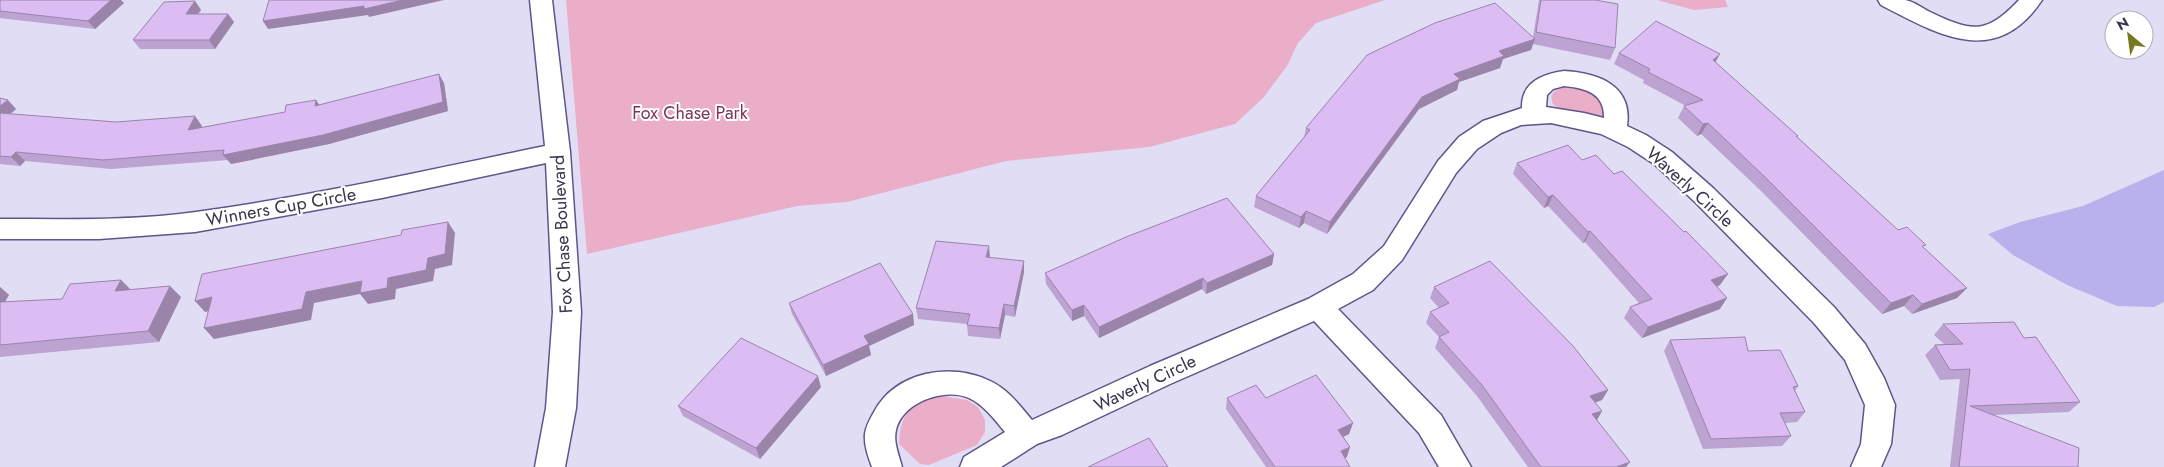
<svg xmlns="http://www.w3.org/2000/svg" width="2164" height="467" viewBox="0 0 2164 467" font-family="Jost,sans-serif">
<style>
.green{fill:#eaaec9}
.water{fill:#b9b1ec}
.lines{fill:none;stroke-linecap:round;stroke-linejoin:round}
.street-casing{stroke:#5e5689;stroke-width:3}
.street{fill:#fff;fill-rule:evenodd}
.wall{fill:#bda3d1}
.shaded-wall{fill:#9a84aa}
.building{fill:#dcbdf3;stroke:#9a84aa}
.labels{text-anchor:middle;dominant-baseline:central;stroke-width:4;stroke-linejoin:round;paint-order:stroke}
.park-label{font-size:18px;fill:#7e335a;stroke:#fff}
.street-label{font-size:18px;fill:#38354c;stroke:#fff}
</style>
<rect width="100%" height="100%" fill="#e0ddf5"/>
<g class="green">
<path d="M566,0H1385L1316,23L1298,43L1287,66L1263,98L1235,124L1149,147L1006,161L847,202L797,206L587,254Z"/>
<path d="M1657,0H1725L1728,7L1694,10Z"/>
<path d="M1562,88C1580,87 1592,92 1603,105L1602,116L1558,108L1553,104L1551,96L1555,91Z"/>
<path d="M941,396L967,400L978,407L985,420V432L977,445L929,465L920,464L899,444C900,413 911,403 941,396Z"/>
</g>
<path class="water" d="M2164,170V302L2154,307L2117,306L2067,285L2013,255L1988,234L2020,222L2083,206Z"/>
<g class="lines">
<defs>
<g id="street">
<path d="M530,0H552L570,152L581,312L576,408L565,467H535L546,408L553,312L546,163L382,198L195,232L99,239H0V219C65,219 132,221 196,212C313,196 429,170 545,146Z"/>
<path d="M1878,0C1887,0 1897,0 1905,0C1913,1 1922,8 1930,12C1972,32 1986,35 2019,0H2042C1996,69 1939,35 1881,5Z"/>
<path d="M1564,71C1598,73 1633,85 1627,126L1646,135L1672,152L1713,188L1834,307L1865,344L1884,378L1895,405L1891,444L1881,467H1851L1861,444L1865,405L1845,360L1814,323L1695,202L1654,164L1628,147L1601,134L1551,123L1521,125L1501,133L1477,149L1456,173L1402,260L1373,290L1338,309L1441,415L1471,467H1439L1419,433L1314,321L1170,384L1062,435L1037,444L1001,467H960L964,457L1005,432C995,420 984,405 969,398C945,387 902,402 896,430C893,442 899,455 902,467H872C868,456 864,445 865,434C866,426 870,419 874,412C896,371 951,362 990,381C1008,389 1020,406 1032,420L1150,366L1308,299L1353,274L1384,246L1438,161L1459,137L1483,121L1522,108C1521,83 1542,74 1564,71ZM1564,86C1585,88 1605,93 1604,118L1584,113L1546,107L1547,95L1553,89Z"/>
</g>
</defs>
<use href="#street" class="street-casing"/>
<use href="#street" class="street"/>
</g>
<g class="wall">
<path d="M0,0L124,3L95,29L8,19L0,18Z"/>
<path d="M1539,0H1595L1615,48L1610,60L1533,44L1531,50L1503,59L1500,68L1459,82L1457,90L1419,109L1327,234L1304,223L1299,228L1254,207L1256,196L1304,137L1306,128L1533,37Z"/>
<path d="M195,1L201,10L198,14H228L234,22L215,49H140L133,40Z"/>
<path d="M1619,53L1716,63L1798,136L1797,137L1898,230L1923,247L1967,288L1957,298L1912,314L1904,306L1882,314L1760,190L1701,134L1697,136L1678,118L1684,106H1686L1643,83L1644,80L1614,64Z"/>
<path d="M444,83L448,111L329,144L231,164L228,160L111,169L25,161L20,166L0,164V98L16,109L11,114L116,122L202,126L201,128L285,112L316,100L319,105Z"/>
<path d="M1582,160L1720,285L1717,287L1720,309L1642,338L1624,318L1630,307L1639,303L1585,242L1583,243L1548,206L1544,208L1513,174L1517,163Z"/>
<path d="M1274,254L1272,265L1206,294L1202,289L1099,338L1084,316L1072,321L1046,284L1045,273Z"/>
<path d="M990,258L1024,261V272L1015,317L1005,315L1000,339L968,336L967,324L918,319L916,308Z"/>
<path d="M121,280L130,289L181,297L159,342L0,357V287L9,295L5,302L62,299Z"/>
<path d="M1434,287L1608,390L1602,400L1595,403L1597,420L1626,467H1528L1477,396L1435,348L1439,337L1426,323L1430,312L1439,308L1430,298Z"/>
<path d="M789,303L913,314L914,325L869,346L871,355L826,376L792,314Z"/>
<path d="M1943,324L2024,338L2080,402L2069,412L1993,415L2078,467H1950L1960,379L1940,380L1925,355L1935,345L1944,344L1934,335Z"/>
<path d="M1670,340L1748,351L1798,386L1795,391L1805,412L1797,422L1785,423L1791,436L1782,446L1703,449L1664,351Z"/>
<path d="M821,387L760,459L683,416L678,406Z"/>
<path d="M1227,398H1266L1353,423L1349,434L1343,437L1347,457L1345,458L1350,467H1266L1226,409Z"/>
</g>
<g class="shaded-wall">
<path d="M111,0H121L124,3L95,29L88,21Z"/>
<path d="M403,0H444L369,17L368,15L268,29L263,21Z"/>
<path d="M195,1L201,10L192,22L186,14Z"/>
<path d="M228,14L234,22L215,49L209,40Z"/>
<path d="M1535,39L1531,50L1503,59L1500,68L1459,82L1457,90L1419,109L1327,234L1330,222L1422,97L1454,74L1499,51Z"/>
<path d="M1720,54L1714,65L1713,60Z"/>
<path d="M439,74L444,83L448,111L329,144L231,164L223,155Z"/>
<path d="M8,100L16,109L1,121L0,120V106Z"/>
<path d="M316,100L322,109L315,106Z"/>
<path d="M195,116L202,126L195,139L188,130Z"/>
<path d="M1708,123L1701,134L1697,136L1703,124Z"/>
<path d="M16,152L25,161L20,166L11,157Z"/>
<path d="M1553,195L1548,206L1544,208L1548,197Z"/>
<path d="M1306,211L1304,223L1299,228L1301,217Z"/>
<path d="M448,222L455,233L452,265L435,269L433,281L396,289L395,299L368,304L360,294L314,303L311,320L214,339L204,328L306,292L362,281L388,278L428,258Z"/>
<path d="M1590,231L1585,242L1583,243L1588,232Z"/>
<path d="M989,246L990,257H986Z"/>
<path d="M1274,254L1272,265L1206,294L1207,283Z"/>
<path d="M1024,261V272L1015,317L1014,306Z"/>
<path d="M1728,274L1720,285L1704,291L1711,280Z"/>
<path d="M1203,278L1202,289L1099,338V327Z"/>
<path d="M121,280L132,291H115Z"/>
<path d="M170,286L181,297L159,342L148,331Z"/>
<path d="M0,287L9,295L0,309Z"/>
<path d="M1967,288L1957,298L1912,314L1922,304Z"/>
<path d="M1913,295L1904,306L1882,314L1891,303Z"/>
<path d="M212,297L222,308L205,312L195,301Z"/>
<path d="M1727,298L1720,309L1642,338L1648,327Z"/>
<path d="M1004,304L1005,315L1000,339L999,328Z"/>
<path d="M1084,305V316L1072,321V310Z"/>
<path d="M913,314L914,325L869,346L871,355L826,376L823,365L864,336Z"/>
<path d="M818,376L821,387L760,459L756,448Z"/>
<path d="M1608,390L1602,400L1584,406L1590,396Z"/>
<path d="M1602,411L1596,422L1592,414Z"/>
<path d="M1353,423L1349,434L1335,441L1338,430Z"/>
<path d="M1350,447L1347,457L1338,461L1341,451Z"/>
<path d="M1630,462L1626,467H1616Z"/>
</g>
<g class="building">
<path d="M0,0H111L88,21L0,11Z"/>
<path d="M269,0H403L364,9V6L263,21Z"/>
<path d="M1541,0H1595L1618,4L1615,48L1536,32Z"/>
<path d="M195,1L186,14H228L209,40H133L164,2Z"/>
<path d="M1495,3L1535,39L1499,51L1504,56L1454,74L1460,79L1422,97L1330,222L1306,211L1301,217L1256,196L1310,130L1306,128L1367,55L1435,23Z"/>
<path d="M1656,21L1720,54L1713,60L1798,136H1796L1898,230L1907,227L1926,245L1922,246L1967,288L1922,304L1913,295L1891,303L1767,179L1708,123L1703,124L1684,106L1703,100L1648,72L1650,69L1619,53Z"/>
<path d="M439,74L443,102L323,135L223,155L224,150L103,160L16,152L11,157L0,156V113L116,122L195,116L188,130L285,112L286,105L316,100L315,106Z"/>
<path d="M0,98L8,100L0,106Z"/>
<path d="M1568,145L1582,160L1596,155L1614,174L1622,171L1684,232L1686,231L1728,274L1711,280L1727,298L1648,327L1630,307L1652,299L1590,231L1588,232L1553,195L1548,197L1517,163Z"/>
<path d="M1227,198L1274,254L1207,283L1203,278L1099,327L1084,305L1072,310L1045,273L1126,237Z"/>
<path d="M448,222L445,254L428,258L426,270L388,278L387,288L360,293L362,281L306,292L302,309L204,328L212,297L195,301L202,274L401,235L402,230Z"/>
<path d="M936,241L989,246L986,257L1024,261L1014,306L1004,304L999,328L967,325L970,314L916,308Z"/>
<path d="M1490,261L1573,346L1608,390L1590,396L1602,411L1592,414L1630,462L1616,467H1541L1482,385L1439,337L1449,332L1430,312L1449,303L1434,287Z"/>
<path d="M880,263L913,314L864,336L869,344L823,365L789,303Z"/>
<path d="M121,280L115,291L170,286L148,331L0,345V302L62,299L70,284Z"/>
<path d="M2014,322L2024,338L2036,337L2080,402L1970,406L2079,448L2078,467H1959L1970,369L1950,370L1935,345L1963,344L1943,324Z"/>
<path d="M1745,337L1748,351L1780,350L1798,386L1793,387L1805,412L1780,413L1791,436L1711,439L1670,340Z"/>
<path d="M741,338L818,376L756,448L678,406Z"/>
<path d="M1316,375L1353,423L1338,430L1350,447L1341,451L1350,467H1275L1227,398L1256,385L1266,398Z"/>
<path d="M1149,438L1168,467H1088Z"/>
</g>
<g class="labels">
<g class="park-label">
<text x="690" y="113">Fox Chase Park</text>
</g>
<g class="street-label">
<text transform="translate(1690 187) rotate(42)">Waverly Circle</text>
<text transform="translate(281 207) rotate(-10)">Winners Cup Circle</text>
<text transform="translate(562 234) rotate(-93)">Fox Chase Boulevard</text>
<text transform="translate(1145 383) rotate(-25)">Waverly Circle</text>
</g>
</g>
<g transform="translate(2129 35) rotate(331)"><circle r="24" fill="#ffffff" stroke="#afaeb7"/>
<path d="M0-4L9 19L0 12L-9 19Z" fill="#777820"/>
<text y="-8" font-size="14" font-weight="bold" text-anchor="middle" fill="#38354c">N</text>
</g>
</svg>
